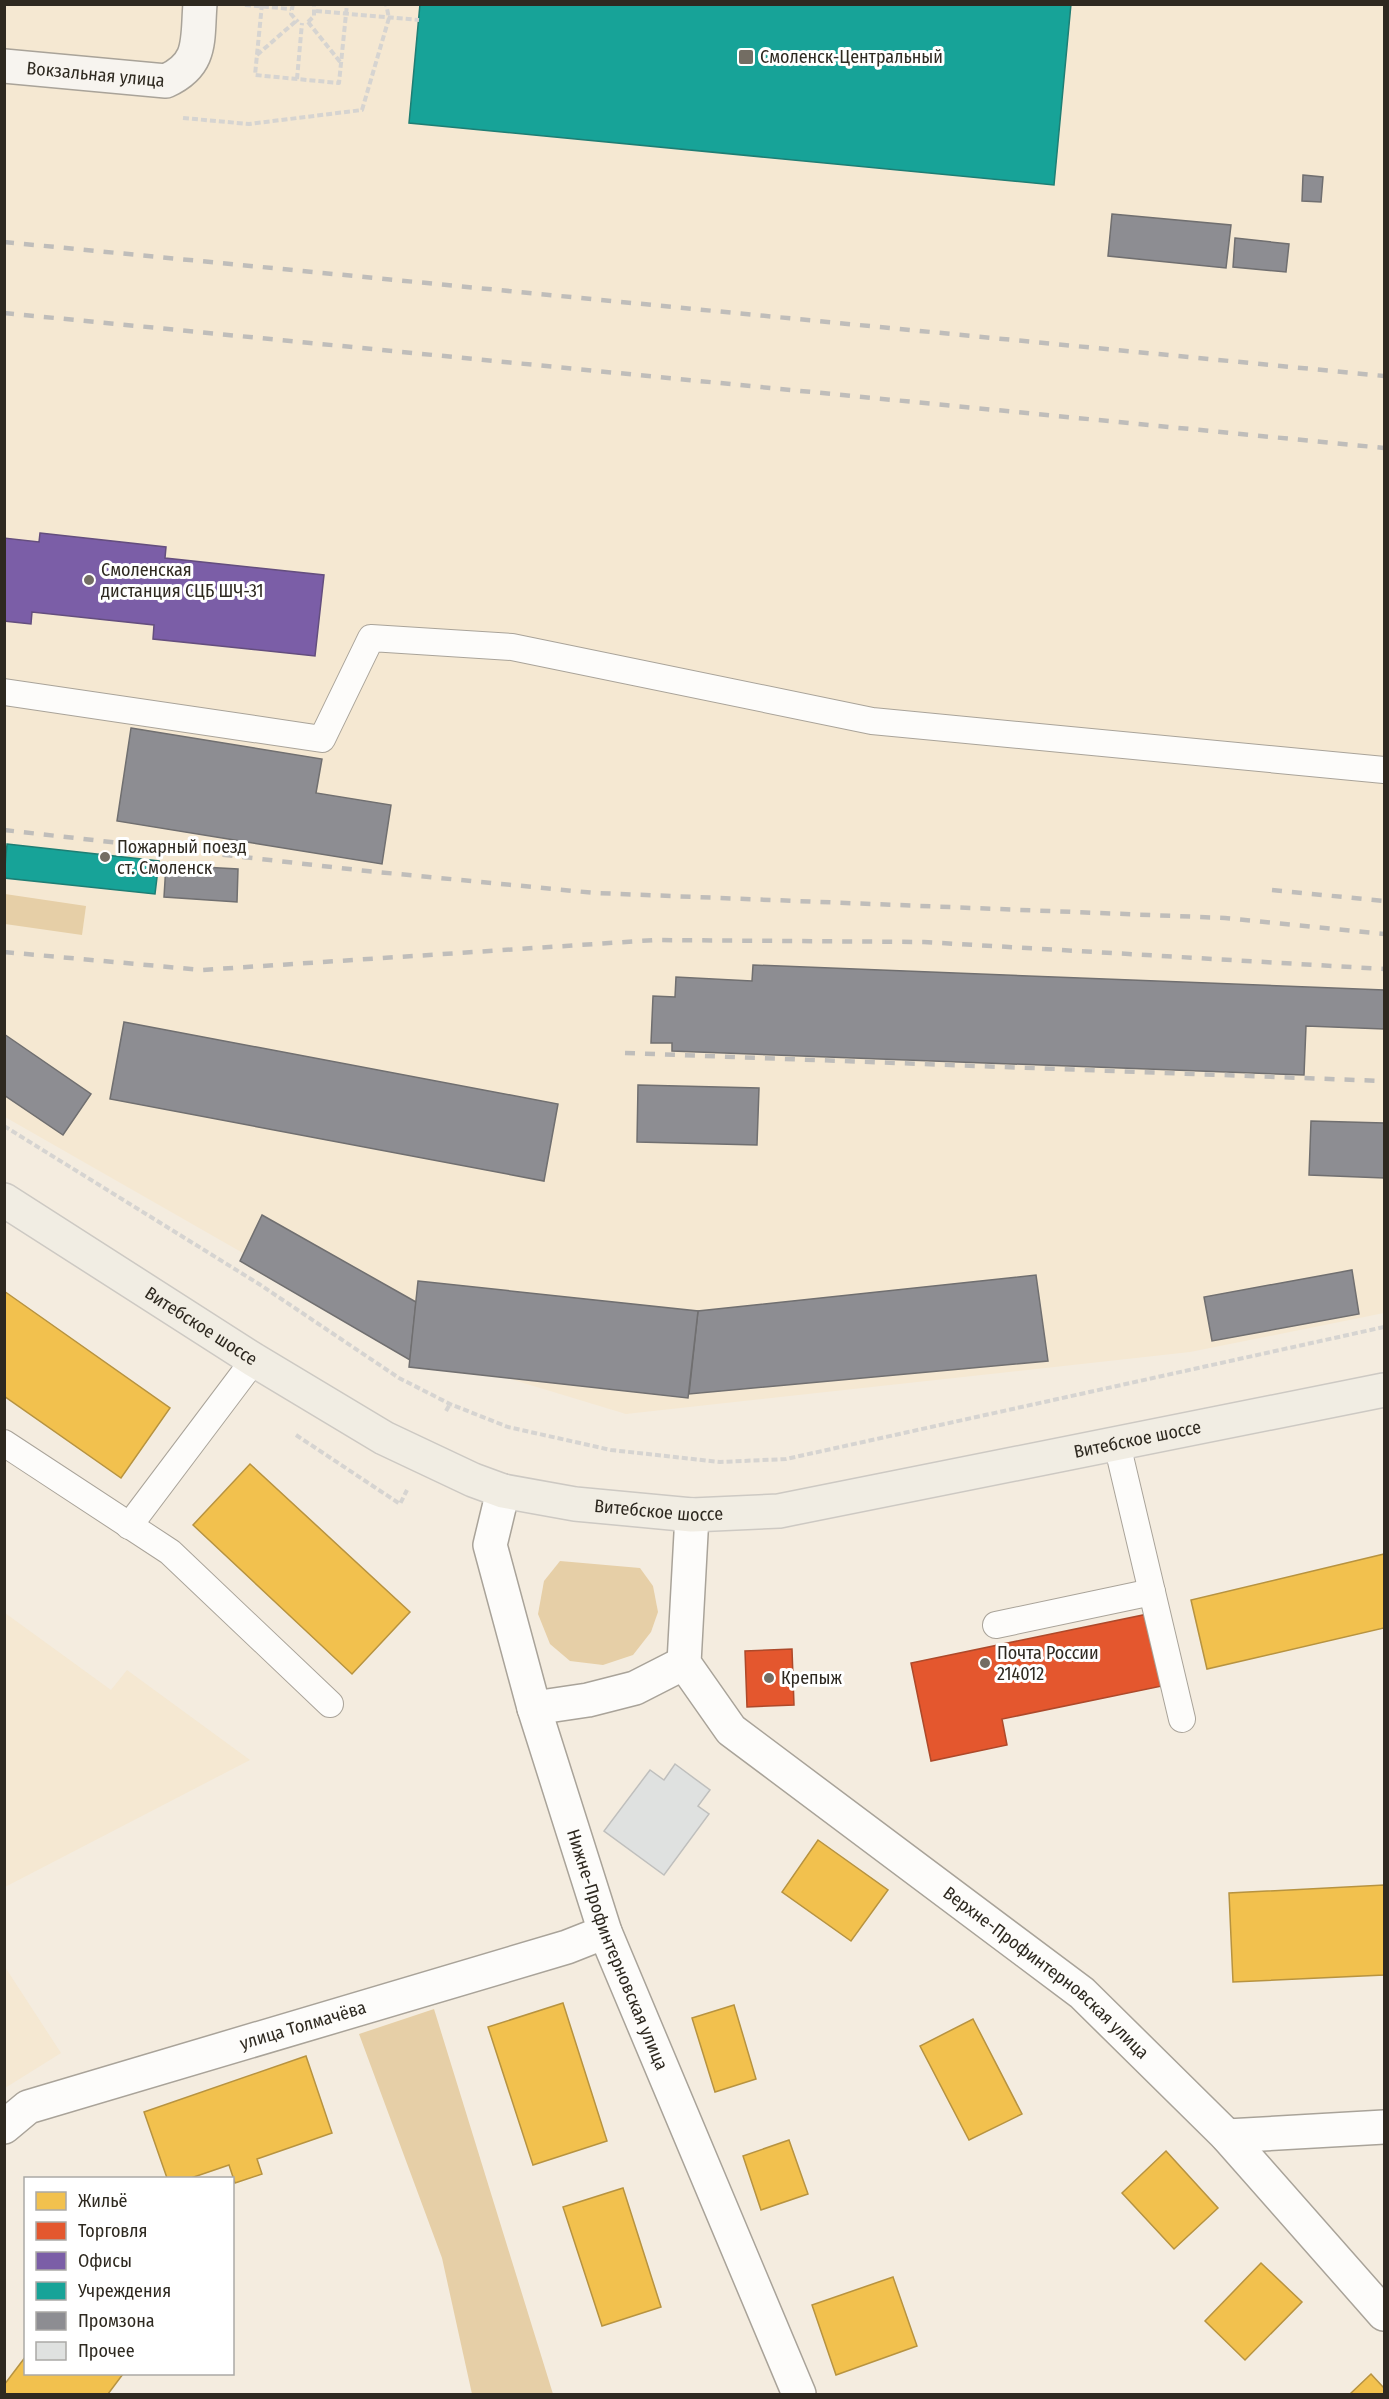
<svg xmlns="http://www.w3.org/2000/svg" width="1389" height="2399" viewBox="0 0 1389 2399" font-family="'Fira Sans Condensed',sans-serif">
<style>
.built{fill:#f5e8d2}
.green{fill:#e6cfa7}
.homes{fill:#f2c14e;stroke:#b79340;stroke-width:1.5}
.shops{fill:#e4572e;stroke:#ad492a;stroke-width:1.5}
.offices{fill:#7b5ea7;stroke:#644e7e;stroke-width:1.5}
.public{fill:#17a398;stroke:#1e7e74;stroke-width:1.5}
.industry{fill:#8d8d92;stroke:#706f70;stroke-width:1.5}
.building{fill:#dfe1e0;stroke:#bfbfbd;stroke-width:1.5}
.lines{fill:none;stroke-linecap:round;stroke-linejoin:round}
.lane-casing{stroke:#a9a399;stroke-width:28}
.street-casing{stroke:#a9a399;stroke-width:36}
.secondary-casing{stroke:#a9a399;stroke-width:36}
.primary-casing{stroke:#cdc9c3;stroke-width:36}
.path{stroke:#d6d4d1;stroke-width:4;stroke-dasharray:6 3;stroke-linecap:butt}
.lane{stroke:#fdfcfa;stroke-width:26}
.street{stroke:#fdfcfa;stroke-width:33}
.secondary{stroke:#f7f4ef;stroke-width:33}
.primary{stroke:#f1ede3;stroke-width:33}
.rail{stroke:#bfbdba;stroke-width:4.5;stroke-dasharray:10 10;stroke-linecap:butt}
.poi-dot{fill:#736d63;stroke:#fff;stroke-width:2}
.labels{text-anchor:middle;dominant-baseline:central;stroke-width:6;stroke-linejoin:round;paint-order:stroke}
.poi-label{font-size:18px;fill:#2e2920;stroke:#fff;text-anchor:start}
.street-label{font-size:18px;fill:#2e2920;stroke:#fff}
</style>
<rect width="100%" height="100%" fill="#f4ecdf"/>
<g class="built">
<path d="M5,5H1384V1313L1190,1352L626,1414L425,1353L271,1269L5,1117Z"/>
<path d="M5,1613L111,1690L127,1670L250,1760L5,1887Z"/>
<path d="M5,1967L61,2053L5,2088H4Z"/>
</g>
<g class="green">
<path d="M5,894L86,906L82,935L5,924Z"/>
<path d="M560,1561L640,1568L653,1586L658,1612L651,1632L633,1655L603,1665L570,1661L550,1644L538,1614L544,1581Z"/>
<path d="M434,2009L553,2394H472L442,2258L359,2034Z"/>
</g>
<g class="homes">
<path d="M4,1291L170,1408L121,1478L4,1396Z"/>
<path d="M250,1464L410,1612L352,1674L193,1525Z"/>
<path d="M1384,1554V1628L1207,1669L1191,1600Z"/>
<path d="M818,1840L888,1890L851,1941L782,1892Z"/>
<path d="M1384,1885V1975L1233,1982L1229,1893Z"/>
<path d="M563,2003L607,2141L533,2165L488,2027Z"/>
<path d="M734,2005L756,2079L715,2092L692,2018Z"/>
<path d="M973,2019L1022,2114L969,2140L920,2046Z"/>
<path d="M306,2056L332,2133L257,2159L262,2174L235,2183L229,2165L191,2178H167L144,2112Z"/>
<path d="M789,2140L808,2194L761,2210L743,2156Z"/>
<path d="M1166,2151L1218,2208L1174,2249L1122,2193Z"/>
<path d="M623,2188L661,2307L602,2326L563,2207Z"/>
<path d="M1261,2263L1302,2302L1245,2360L1205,2321Z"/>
<path d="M893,2277L917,2346L836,2375L812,2305Z"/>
<path d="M26,2356V2374H123L108,2394H4V2385Z"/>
<path d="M1371,2374L1384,2388V2394H1350Z"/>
</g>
<g class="shops">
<path d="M1148,1614L1162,1686L1002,1719L1007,1745L931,1761L911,1663Z"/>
<path d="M792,1649L794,1705L747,1707L745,1651Z"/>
</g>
<path class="offices" d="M40,533L166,547L165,558L324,575L315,656L153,639L154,625L32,612L31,624L4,621V538L39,542Z"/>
<g class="public">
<path d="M420,4H1071L1054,185L409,123Z"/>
<path d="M7,844L159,861L155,894L4,878Z"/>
</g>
<g class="industry">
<path d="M1303,175L1323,177L1321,202L1302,201Z"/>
<path d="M1112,214L1231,225L1226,268L1108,256Z"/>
<path d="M1235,238L1289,244L1286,272L1233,267Z"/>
<path d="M131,728L322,759L316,793L391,805L382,864L117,821Z"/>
<path d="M166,865L238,869L237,902L164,897Z"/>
<path d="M753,965L1384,990V1029L1306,1026L1304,1075L672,1051V1043H651L653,996L675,997L676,977L752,981Z"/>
<path d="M124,1022L558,1104L544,1181L110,1099Z"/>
<path d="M4,1034L91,1094L63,1135L4,1095Z"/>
<path d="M638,1085L759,1088L757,1145L637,1142Z"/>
<path d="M1311,1121L1384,1123V1178L1309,1175Z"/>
<path d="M262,1215L416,1302L410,1360L240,1261Z"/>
<path d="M1352,1270L1359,1314L1212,1341L1204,1297Z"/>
<path d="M1036,1275L1048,1361L689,1394L698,1311Z"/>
<path d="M418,1281L698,1311L688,1398L409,1367Z"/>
</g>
<path class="building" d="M675,1764L710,1790L698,1806L709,1814L664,1875L604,1831L650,1770L664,1780Z"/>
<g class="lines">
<defs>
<g id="lane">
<path d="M4,692L322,739L371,638L512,647L872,721L1384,770"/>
<path d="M4,1443L170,1552L330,1704"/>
<path d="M1117,1444L1182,1719"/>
<path d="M129,1526L254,1360"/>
<path d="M996,1625L1152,1592"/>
</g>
<g id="street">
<path id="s1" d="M503,1491L490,1545L534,1708L605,1932L799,2394"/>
<path id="s2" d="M692,1515L684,1663L731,1730L1082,1993L1227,2136L1384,2314"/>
<path d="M534,1708L588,1700L635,1688L684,1663"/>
<path id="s3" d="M4,2127L28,2107L567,1947L605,1932"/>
<path d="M1227,2136L1384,2127"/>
</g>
<g id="secondary">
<path id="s4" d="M4,66L166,81C203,64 197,40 200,4"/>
</g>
<g id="primary">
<path id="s5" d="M4,1200L254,1360L384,1438L473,1480L503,1491L575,1504L692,1515L779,1511L1384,1390"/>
</g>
</defs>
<use href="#lane" class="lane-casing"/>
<use href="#street" class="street-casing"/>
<use href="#secondary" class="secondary-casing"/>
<use href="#primary" class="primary-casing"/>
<g class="path">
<path d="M262,4L255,75L339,83L347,4"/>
<path d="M293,4L291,14L298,22"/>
<path d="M245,5L291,9"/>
<path d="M316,11L419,20"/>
<path d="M308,22L341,63"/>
<path d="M308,22L314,16V4"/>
<path d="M257,55L296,21"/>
<path d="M297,79L302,23"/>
<path d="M183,118L249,124L362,110L389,18L386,4"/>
<path d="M4,1126L259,1284L399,1378L450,1404L508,1427L611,1450L720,1462L786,1459L1384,1327"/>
<path d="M446,1411L450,1404"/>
<path d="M296,1435L400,1504L407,1490"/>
</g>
<use href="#lane" class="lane"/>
<use href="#street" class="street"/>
<use href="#secondary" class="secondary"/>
<use href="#primary" class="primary"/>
<g class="rail">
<path d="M4,242L1384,376"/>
<path d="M4,313L1384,448"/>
<path d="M4,830L367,871L595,893L1225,918L1384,934"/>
<path d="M1272,890L1384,901"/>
<path d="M4,952L202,970L655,940L924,942L1384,969"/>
<path d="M625,1053L1384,1081"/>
</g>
</g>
<g class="poi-dot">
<rect x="738" y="49" width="16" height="16" rx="3"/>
<circle cx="89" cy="580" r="6"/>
<circle cx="105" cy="857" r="6"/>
<circle cx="985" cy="1663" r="6"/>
<circle cx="769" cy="1678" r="6"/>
</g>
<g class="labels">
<g class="poi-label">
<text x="760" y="57">Смоленск-Центральный</text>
<text x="101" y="570">Смоленская<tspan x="101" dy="21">дистанция СЦБ ШЧ-31</tspan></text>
<text x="117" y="847">Пожарный поезд<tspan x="117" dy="21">ст. Смоленск</tspan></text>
<text x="997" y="1653">Почта России<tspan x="997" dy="21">214012</tspan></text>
<text x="781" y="1678">Крепыж</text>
</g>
<g class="street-label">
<text stroke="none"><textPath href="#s4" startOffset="92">Вокзальная улица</textPath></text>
<text stroke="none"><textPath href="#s5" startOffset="234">Витебское шоссе</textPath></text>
<text stroke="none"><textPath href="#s5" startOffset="1222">Витебское шоссе</textPath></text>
<text stroke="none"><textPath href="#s5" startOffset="736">Витебское шоссе</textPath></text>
<text stroke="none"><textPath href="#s1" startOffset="480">Нижне-Профинтерновская улица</textPath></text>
<text stroke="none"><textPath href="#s2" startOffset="628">Верхне-Профинтерновская улица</textPath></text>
<text stroke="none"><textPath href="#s3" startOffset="318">улица Толмачёва</textPath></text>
</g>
</g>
<rect width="1389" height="2399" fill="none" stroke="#2e2920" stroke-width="12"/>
<rect x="24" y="2177" width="210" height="198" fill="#ffffff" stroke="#aba9a6" stroke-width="1.5"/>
<rect x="36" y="2192" width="30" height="18" fill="#f2c14e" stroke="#aba9a6" stroke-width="1.5"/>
<text x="78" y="2207" font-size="18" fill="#2e2920">Жильё</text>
<rect x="36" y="2222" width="30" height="18" fill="#e4572e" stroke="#aba9a6" stroke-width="1.5"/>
<text x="78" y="2237" font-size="18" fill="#2e2920">Торговля</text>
<rect x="36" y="2252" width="30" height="18" fill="#7b5ea7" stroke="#aba9a6" stroke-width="1.5"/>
<text x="78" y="2267" font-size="18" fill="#2e2920">Офисы</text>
<rect x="36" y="2282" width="30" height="18" fill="#17a398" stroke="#aba9a6" stroke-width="1.5"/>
<text x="78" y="2297" font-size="18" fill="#2e2920">Учреждения</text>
<rect x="36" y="2312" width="30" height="18" fill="#8d8d92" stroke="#aba9a6" stroke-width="1.5"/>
<text x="78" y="2327" font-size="18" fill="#2e2920">Промзона</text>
<rect x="36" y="2342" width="30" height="18" fill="#dfe1e0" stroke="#aba9a6" stroke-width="1.5"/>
<text x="78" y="2357" font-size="18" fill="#2e2920">Прочее</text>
</svg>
